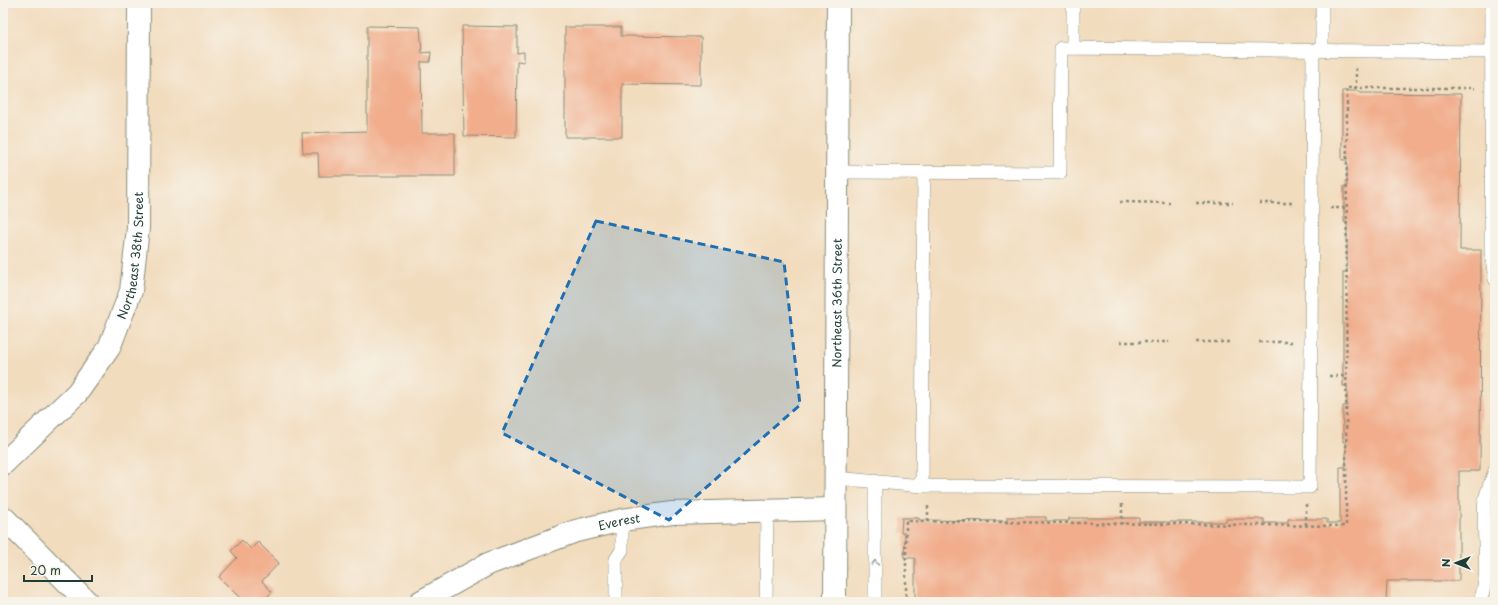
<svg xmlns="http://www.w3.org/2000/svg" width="1498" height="605" viewBox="0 0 1498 605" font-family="'Playpen Sans',sans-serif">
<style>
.building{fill:#f1ad8c}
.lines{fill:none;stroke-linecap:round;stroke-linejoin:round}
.service-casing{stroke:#888c79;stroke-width:14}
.minor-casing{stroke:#888c79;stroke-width:24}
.tertiary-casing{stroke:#888c79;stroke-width:24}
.secondary-casing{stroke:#888c79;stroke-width:24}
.path{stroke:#888c79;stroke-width:2.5;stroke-dasharray:3 3;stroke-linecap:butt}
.service{stroke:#fff;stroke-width:13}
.minor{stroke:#fff;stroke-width:22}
.tertiary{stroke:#fff;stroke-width:22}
.secondary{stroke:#fff;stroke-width:22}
.oneway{stroke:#8f9e9a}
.marked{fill:#1f6fb2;fill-opacity:0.2;stroke:#1f6fb2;stroke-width:3;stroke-dasharray:8 5;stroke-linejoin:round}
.labels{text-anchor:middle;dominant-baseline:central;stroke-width:3;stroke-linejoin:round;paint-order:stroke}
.street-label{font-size:12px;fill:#1f3d34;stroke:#f7f3e8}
</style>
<rect width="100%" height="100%" fill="#f7f3e8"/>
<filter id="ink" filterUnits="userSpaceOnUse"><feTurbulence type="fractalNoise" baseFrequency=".025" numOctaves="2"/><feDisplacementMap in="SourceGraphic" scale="8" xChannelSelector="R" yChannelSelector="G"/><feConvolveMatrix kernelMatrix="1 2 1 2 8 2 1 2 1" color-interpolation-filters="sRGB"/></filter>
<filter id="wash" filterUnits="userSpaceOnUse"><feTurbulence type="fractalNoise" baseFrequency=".012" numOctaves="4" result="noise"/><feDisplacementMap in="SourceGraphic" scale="16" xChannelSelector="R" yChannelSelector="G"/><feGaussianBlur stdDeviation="0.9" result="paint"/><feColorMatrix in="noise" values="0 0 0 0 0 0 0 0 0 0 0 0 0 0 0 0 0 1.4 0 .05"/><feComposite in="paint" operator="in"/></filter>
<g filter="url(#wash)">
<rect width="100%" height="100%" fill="#f2dcbe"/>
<g id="blocks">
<g class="building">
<path d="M367,26L420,27L422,53L431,52L430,62H421L422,133H455V176H319L318,153H303L302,133L367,131Z"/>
<path d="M462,26L517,27V53L524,52V62L517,61L516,137L464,136Z"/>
<path d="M565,27H621V36L701,37V85L622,84V137H565Z"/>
<path d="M1342,91H1359V93L1461,94L1460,250H1481L1480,471H1459V581H1387L1386,602H915V558H904L905,533H901L902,518H919V520L1007,521V517H1046V521H1069V518H1139V522H1226V519H1264V523H1288V519H1327V523H1340V467H1346V442H1343V406H1347V386H1343V272H1347V222H1344V186H1347V160H1342Z"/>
<path d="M242,540L251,549L258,542L279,563L262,581L272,592L262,602H244L219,577L237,558L231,551Z"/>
</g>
</g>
</g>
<g filter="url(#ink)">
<use href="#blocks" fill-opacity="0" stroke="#888c79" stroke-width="1"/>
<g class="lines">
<defs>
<g id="service">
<path d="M1492,3L1491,251L1495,279"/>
<path d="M1073,48V3"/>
<path d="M1322,50V3"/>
<path d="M837,172L1060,173L1061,48L1492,52"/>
<path d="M836,478L922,486L1310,487L1313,50"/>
<path d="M875,481V602"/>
<path d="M922,486L924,172"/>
<path d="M616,602V559L622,550V520"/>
<path d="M766,602L767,510"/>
<path d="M1479,602C1492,579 1481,527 1485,500C1487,490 1492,480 1495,470"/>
</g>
<g id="minor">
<path id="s1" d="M3,464L77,393L109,348L131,291L138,228L139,3"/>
<path id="s2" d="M420,602L488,564L576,531L622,520L672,513L835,509"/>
</g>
<path id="tertiary" d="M3,517L87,602"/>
<g id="secondary">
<path id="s3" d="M835,602L838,3"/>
</g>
</defs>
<use href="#service" class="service-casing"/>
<use href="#minor" class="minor-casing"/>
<use href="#tertiary" class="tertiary-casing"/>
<use href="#secondary" class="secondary-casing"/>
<g class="path">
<path d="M1356,68V88"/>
<path d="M1120,202L1170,203"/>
<path d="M1196,203H1233"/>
<path d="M1259,203H1294"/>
<path d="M1330,208H1347"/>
<path d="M1120,342H1169"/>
<path d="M1196,342H1232"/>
<path d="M1259,342H1294"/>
<path d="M1329,376H1346"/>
<path d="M1122,504V524"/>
<path d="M1306,504V525"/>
<path d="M928,521V504"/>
<path d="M906,602V521L1346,526L1347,88H1475"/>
</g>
<use href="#service" class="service"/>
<use href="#minor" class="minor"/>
<use href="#tertiary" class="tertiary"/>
<use href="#secondary" class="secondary"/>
</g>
<defs><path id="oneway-chevron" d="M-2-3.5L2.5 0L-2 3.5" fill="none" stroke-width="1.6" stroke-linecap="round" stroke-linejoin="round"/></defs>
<use class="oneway" href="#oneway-chevron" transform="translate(875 563) rotate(-90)"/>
</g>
<path class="marked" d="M596,221L784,262L800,405L669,520L502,433Z"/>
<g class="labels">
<g class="street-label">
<text stroke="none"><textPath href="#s1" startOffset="254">Northeast 38th Street</textPath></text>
<text stroke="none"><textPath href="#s3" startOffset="299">Northeast 36th Street</textPath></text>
<text stroke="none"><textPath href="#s2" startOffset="216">Everest</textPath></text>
</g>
</g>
<rect width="1498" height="605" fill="none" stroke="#f7f3e8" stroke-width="16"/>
<g transform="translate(1456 563) rotate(270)" stroke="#f7f3e8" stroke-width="3" paint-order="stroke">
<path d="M0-3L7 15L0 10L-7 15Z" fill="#1f3d34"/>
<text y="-6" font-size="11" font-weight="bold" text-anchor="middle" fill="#1f3d34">N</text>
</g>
<path d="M24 575v6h68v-6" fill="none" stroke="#1f3d34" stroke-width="2"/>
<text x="30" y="575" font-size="12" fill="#1f3d34" stroke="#f7f3e8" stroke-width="3" paint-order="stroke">20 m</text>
</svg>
